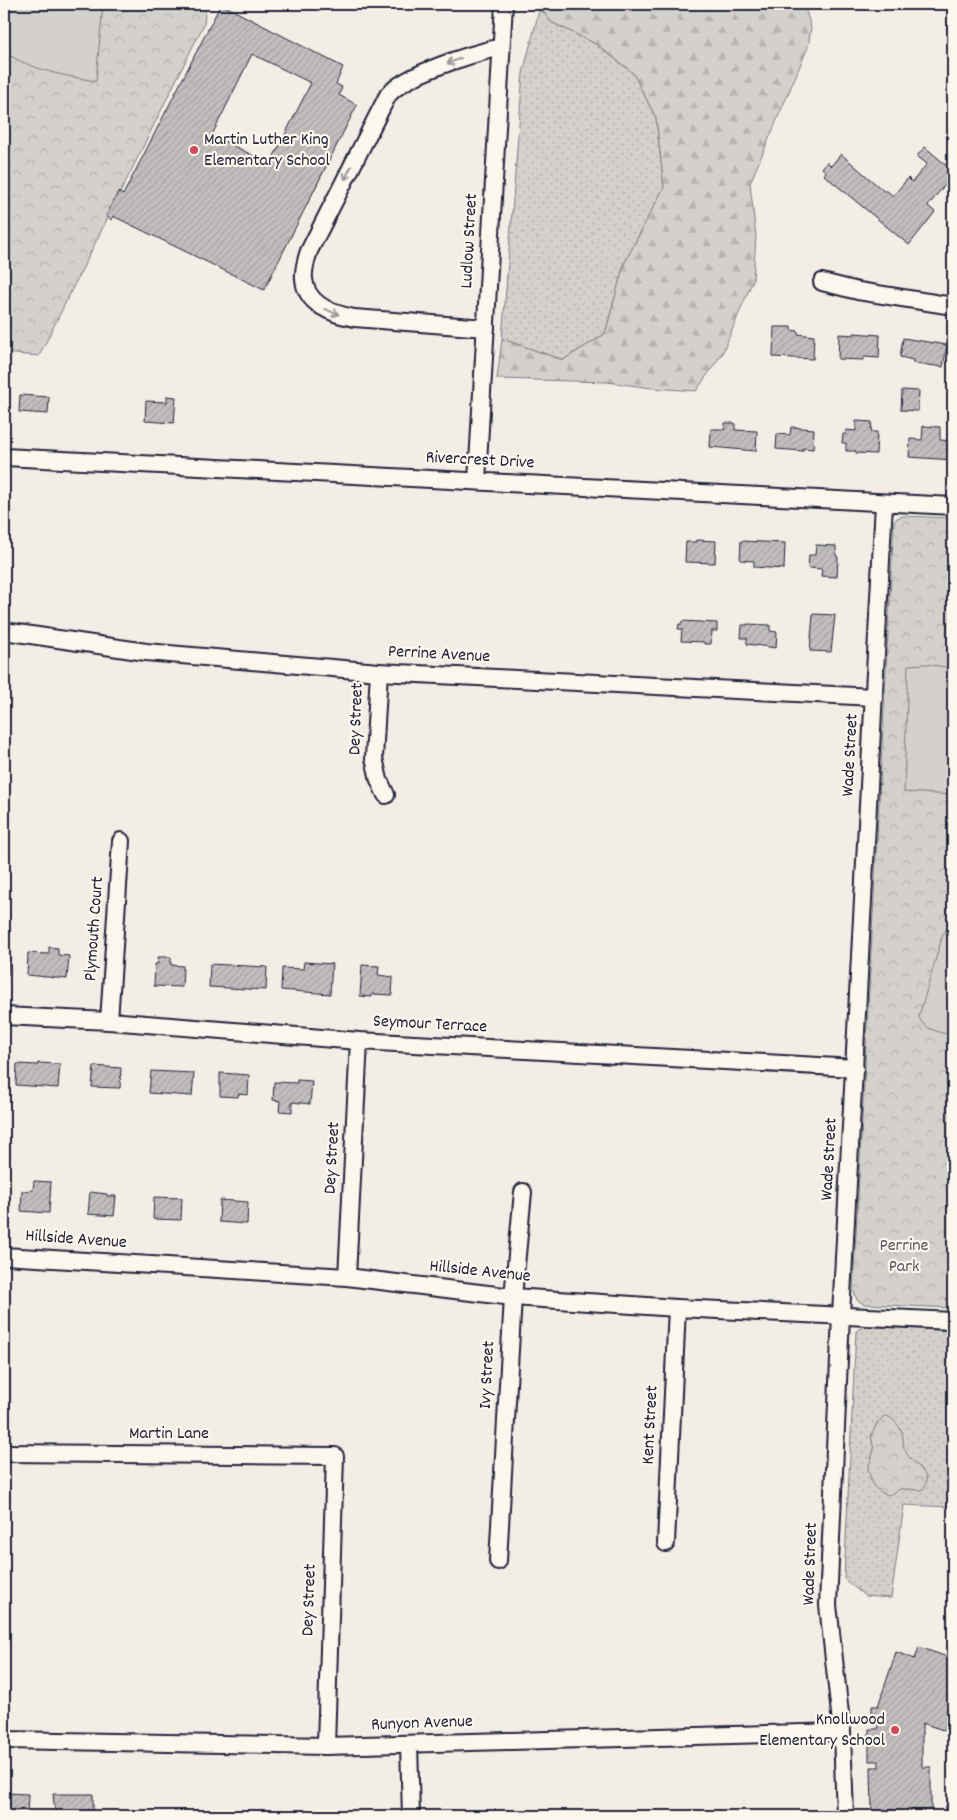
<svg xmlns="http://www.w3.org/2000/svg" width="957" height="1820" viewBox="0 0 957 1820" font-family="Dekko,sans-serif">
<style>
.grass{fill:url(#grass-dots);stroke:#7b7a84}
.forest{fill:url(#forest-firs);stroke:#7b7a84}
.park{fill:url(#park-crowns);stroke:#7b7a84}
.pitch{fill:#d4d1cc;stroke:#7b7a84}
.building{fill:url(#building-hatch);stroke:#22223b;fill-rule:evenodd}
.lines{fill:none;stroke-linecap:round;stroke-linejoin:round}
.street-casing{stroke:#22223b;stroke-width:20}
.street{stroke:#fbf7ec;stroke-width:16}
.oneway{stroke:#99979c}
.poi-dot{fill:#d1495b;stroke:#fbf7ec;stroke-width:2}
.labels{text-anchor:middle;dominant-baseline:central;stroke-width:4.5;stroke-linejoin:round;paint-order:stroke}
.poi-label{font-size:18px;fill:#22223b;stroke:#fbf7ec;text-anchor:start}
.street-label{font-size:18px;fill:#22223b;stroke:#fbf7ec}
.park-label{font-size:18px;fill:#575766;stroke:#fbf7ec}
</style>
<defs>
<pattern id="grass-dots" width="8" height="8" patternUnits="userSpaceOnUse" patternTransform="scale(1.25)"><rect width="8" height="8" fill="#d4d1cc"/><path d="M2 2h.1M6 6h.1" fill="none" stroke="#b6b3b0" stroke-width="1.8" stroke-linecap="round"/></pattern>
<pattern id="forest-firs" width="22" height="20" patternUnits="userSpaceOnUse" patternTransform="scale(1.25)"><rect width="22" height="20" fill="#d4d1cc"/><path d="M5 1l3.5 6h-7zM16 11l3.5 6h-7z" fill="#b6b3b0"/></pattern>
<pattern id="park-crowns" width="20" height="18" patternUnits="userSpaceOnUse" patternTransform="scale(1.25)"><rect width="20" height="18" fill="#d4d1cc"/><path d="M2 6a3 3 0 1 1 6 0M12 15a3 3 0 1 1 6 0" fill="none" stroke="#b6b3b0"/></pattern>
<pattern id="building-hatch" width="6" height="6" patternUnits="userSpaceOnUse" patternTransform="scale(1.25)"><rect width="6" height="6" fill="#c2bebe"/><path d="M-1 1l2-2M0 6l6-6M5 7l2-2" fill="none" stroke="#a6a3a4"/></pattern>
</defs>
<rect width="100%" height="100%" fill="#f2eee5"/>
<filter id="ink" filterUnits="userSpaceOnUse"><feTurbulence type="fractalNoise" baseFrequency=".02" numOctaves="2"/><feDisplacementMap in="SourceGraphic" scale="10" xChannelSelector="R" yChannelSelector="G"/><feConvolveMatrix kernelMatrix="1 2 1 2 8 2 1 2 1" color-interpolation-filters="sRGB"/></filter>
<g filter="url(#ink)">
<g class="grass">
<path d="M540,7L551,22L596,44L633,73L656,118L664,187L624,264L605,334L563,360L502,339L523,73Z"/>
<path d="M865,1326L953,1331V1507L904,1505L891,1598L865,1596L844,1579L856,1331Z"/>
</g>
<path class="forest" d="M540,4H804L811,28L808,47L750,183L756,237L753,280L722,354L696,391L652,388L607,382L497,379L502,339L563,360L605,334L624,264L664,187L656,118L633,73L596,44L551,22L540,7Z"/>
<g class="park">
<path d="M4,4H206L204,24L39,356L4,353Z"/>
<path d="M903,516L953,518V1308L864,1304L857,1300L853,1289L894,522L897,518Z"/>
<path d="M884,1416C891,1415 900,1426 902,1433C904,1440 902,1446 906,1452C912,1465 936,1474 922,1490L900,1489L889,1495L882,1493L873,1486L868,1469L874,1450L871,1436L877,1423Z"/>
</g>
<g class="pitch">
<path d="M4,4H103L96,81C64,76 32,70 4,52Z"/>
<path d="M925,664L953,668V795L904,792L908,665Z"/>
<path d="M953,925V1036C941,1032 922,1030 919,1016L943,934L947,929Z"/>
</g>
<g class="building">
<path d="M221,4L343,67L336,84L342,87L339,95L357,105L264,290L113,216L112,220L106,216L118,192L123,195ZM252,54L311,83L270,164L212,135Z"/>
<path d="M925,147L953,171V174L928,206L935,212L909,245L824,175L826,172L822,168L827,162L831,166L841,154L885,192L886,190L893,196L908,178L912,182L927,164L917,156Z"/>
<path d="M774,327H791V330L798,331V334L814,336L813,359L773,357Z"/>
<path d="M854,333L880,335L879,358L864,357L863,360L838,359L839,334L854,335Z"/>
<path d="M903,338L947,345L943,367L913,363V360L900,357Z"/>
<path d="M902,390L919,391L918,411L901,410Z"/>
<path d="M20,395L49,397L48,414L19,412Z"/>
<path d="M167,396L176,397L174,423L145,421L146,401L167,402Z"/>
<path d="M856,421L872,422L871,432H877L876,454L856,453V451H846V443H842L843,434H846L847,430L856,431Z"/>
<path d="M725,423H735V430L757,431L756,451L710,447L711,429H725Z"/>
<path d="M923,426L940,427V440L953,441V460L909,457L910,439L922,440Z"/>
<path d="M791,427L814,429L813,449L803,448V451L776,449L777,434L790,435Z"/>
<path d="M696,540L716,541L715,563L685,562L686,542H696Z"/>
<path d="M741,541L785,543L784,569L754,567V561L740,560Z"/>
<path d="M816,545L836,546V556L838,557L837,577L821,576L822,569L808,568L809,555H815Z"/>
<path d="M813,614L835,615L831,652L810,651Z"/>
<path d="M682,621L717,623V631H712L711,644H704V642L681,641L682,629H678L679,624H682Z"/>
<path d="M747,624L770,625V631L777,632L776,648L747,644V638H741L742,625H747Z"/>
<path d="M49,947L58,948V955L69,956L67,979L27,975L28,953L49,954Z"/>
<path d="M4,952H9L8,976H4Z"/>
<path d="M158,957H171V965L183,966L182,987L154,986L155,964H158Z"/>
<path d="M304,962L332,964L330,994L281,990L282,968L303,969Z"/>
<path d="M210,964L267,967L266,990L209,987Z"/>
<path d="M362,965L379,966L378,975L393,977L392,995L372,994V997L360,996Z"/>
<path d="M38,1063L60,1064L58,1088L16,1085L17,1064L38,1065Z"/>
<path d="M94,1066L121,1068L120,1088L92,1087Z"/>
<path d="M151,1071L194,1073L192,1096L149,1093Z"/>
<path d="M220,1073L249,1075L248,1095L238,1094V1097L220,1096Z"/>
<path d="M297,1080L312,1081L310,1104L292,1102V1112L279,1111L280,1101L273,1100L274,1082L297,1083Z"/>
<path d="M34,1181L51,1182L49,1213L21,1211L22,1191L33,1190Z"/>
<path d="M90,1192L107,1194V1196H116L114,1216L88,1214Z"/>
<path d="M154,1197L182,1198L181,1220L153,1219Z"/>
<path d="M220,1200L248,1202L247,1224L219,1222Z"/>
<path d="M919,1647L953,1659V1732L952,1733L922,1723V1767H931V1810H908V1814H895V1810L872,1811L871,1767H879V1761H869V1729H878V1719H872V1706H878L896,1652L915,1659Z"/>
<path d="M953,1784V1816H943Z"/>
<path d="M4,1793L28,1794L27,1814L4,1812Z"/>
<path d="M53,1794H93V1812H76V1814L55,1813Z"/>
</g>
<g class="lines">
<defs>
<g id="street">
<path d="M822,282L858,291L953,306"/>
<path d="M486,328L354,318C332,314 306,304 304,279C303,270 306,260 309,251L388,95C407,73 472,54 501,47"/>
<path d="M4,457L953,506"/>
<path d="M477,481L504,4"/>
<path d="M4,631L146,652L379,672L874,697"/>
<path d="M379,672L374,758L379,780L386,795"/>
<path d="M4,1016L109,1021L359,1041L855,1068"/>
<path d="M109,1021L121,841"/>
<path d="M4,1256L347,1277L513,1297L677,1308L953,1321"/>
<path d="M347,1277L359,1041"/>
<path d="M4,1453L335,1456L326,1746"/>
<path d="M666,1543L677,1308"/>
<path d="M498,1561L513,1297L523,1192"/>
<path d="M4,1740L326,1746L842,1732"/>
<path d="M409,1744L411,1816"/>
<path d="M845,1816L842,1732L828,1605L841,1315L884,503"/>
</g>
</defs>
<use href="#street" class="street-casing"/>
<use href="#street" class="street"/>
</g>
<defs><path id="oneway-shaft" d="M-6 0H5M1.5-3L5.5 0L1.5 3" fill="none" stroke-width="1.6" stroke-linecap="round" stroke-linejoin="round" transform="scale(1.25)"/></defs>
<g class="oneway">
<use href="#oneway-shaft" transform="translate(454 61) rotate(159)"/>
<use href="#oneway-shaft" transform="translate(348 173) rotate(117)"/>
<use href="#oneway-shaft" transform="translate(332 312) rotate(24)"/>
</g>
</g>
<g class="poi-dot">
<circle cx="194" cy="150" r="5"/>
<circle cx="895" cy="1730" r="5"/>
</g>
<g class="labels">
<g class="poi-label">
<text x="204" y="140">Martin Luther King<tspan x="204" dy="21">Elementary School</tspan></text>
<text x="885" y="1720" text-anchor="end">Knollwood<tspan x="885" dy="21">Elementary School</tspan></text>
</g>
<g class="street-label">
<text transform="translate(470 241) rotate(-87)">Ludlow Street</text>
<text transform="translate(480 461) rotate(3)">Rivercrest Drive</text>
<text transform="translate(439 655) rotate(3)">Perrine Avenue</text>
<text transform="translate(357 719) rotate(-88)">Dey Street</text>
<text transform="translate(851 755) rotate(-87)">Wade Street</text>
<text transform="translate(95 929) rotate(-86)">Plymouth Court</text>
<text transform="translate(430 1025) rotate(3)">Seymour Terrace</text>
<text transform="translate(333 1158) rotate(-87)">Dey Street</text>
<text transform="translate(830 1159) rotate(-87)">Wade Street</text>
<text transform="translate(76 1240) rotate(4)">Hillside Avenue</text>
<text transform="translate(480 1272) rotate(6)">Hillside Avenue</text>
<text transform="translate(488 1375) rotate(-87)">Ivy Street</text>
<text transform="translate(651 1425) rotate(-87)">Kent Street</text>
<text x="169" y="1434">Martin Lane</text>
<text transform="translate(811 1564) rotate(-88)">Wade Street</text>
<text transform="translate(310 1600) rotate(-88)">Dey Street</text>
<text transform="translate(422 1724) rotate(-2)">Runyon Avenue</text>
</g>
<g class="park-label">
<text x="904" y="1246">Perrine<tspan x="904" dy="21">Park</tspan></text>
</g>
</g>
<rect width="957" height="1820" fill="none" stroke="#fbf7ec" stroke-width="20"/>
<rect x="10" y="10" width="937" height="1800" fill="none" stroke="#22223b" stroke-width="2" filter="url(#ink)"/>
</svg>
